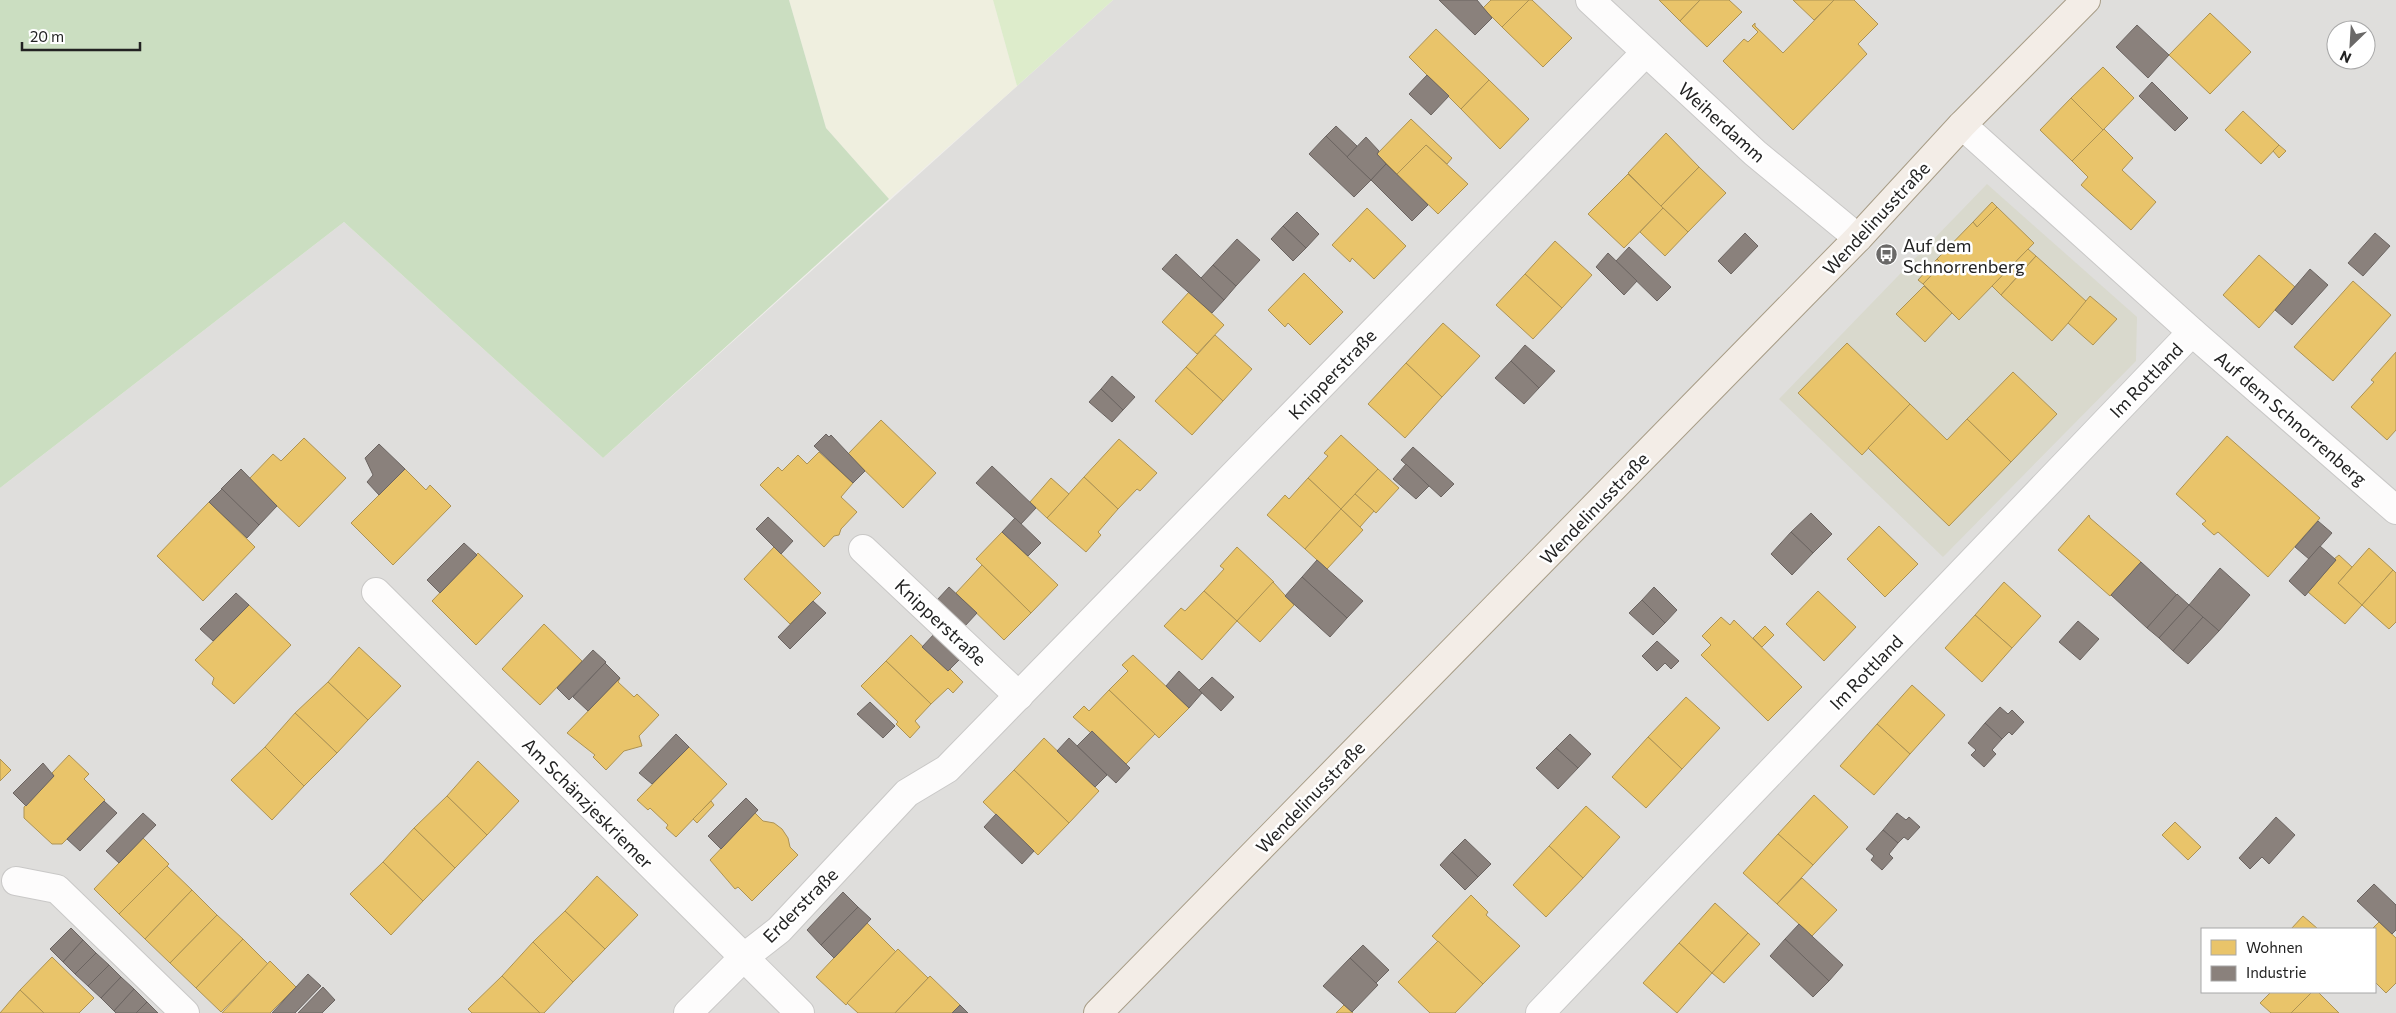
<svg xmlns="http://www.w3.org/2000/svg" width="2396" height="1013" viewBox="0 0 2396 1013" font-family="Commissioner,sans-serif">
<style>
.residential{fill:#dfdedc;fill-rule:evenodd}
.construction{fill:#d9d9cd}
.farmland{fill:#efefdf}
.grass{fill:#ddeccb}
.forest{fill:#cbdec1}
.homes{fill:#e9c46a;stroke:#ad9354}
.industry{fill:#8a817c;stroke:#6b6461}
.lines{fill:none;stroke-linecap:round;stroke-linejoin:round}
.minor-casing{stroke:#c9c8c7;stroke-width:30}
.major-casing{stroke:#a79c86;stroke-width:30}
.minor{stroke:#fdfcfc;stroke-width:28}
.major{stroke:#f3ede7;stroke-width:28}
.labels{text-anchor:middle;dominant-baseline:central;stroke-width:5;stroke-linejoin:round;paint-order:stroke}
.street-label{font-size:18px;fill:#222;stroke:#fff}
.poi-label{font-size:18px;fill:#222;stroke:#fff;text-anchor:start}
</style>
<rect width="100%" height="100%" fill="#f0eeeb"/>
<path class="residential" d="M1113,0H2396V1013H0V488L344,222L603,458ZM2336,30H2366V60H2336ZM2202,929H2375V992H2202Z"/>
<path class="construction" d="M1987,184L2137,317L2136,361L1943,557L1779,399Z"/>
<path class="farmland" d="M789,0H993L1017,86L889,199L826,128Z"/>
<path class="grass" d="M993,0H1113L1017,86Z"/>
<path class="forest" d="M0,0H789L826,128L889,199L603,458L344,222L0,488Z"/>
<g class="homes">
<path d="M1491,0H1529L1502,27L1483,8Z"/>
<path d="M1529,0H1532L1572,38L1543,67L1502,27Z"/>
<path d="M1659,0H1700L1680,21Z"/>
<path d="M1700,0H1729L1742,12L1707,47L1680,21Z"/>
<path d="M1793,0H1834L1814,20Z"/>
<path d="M1834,0H1854L1878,24L1858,44L1867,54L1793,130L1723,61L1744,39L1748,42L1758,32L1752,26L1755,23V26L1783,53Z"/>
<path d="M2210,13L2251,52L2210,94L2169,55Z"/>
<path d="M1436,29L1489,80L1461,109L1409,57Z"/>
<path d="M2103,67L2134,98L2103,130L2071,98Z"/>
<path d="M1489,80L1529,119L1500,149L1461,109Z"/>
<path d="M2071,98L2103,130L2072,161L2040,130Z"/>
<path d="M2243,111L2279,145L2261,164L2225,130Z"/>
<path d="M1411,119L1452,158L1447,164L1426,145L1397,174L1377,154Z"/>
<path d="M2104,129L2133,158L2122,170L2156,202L2131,230L2081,185L2088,177L2072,161Z"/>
<path d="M1666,133L1699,167L1661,206L1628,173Z"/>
<path d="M1426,145L1468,184L1438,214L1397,174Z"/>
<path d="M2279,145L2286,151L2279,158L2273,151Z"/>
<path d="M1699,167L1726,193L1688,232L1661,206Z"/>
<path d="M1628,174L1663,208L1624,248L1588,214Z"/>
<path d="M1992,202L1997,207L1977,227L1973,222Z"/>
<path d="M1997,207L2034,243L1959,320L1923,284L1942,264L1937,259L1973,222L1977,227Z"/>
<path d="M1367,208L1406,246L1374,279L1352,258L1350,262L1332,245Z"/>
<path d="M1663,208L1688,232L1665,256L1640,232Z"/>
<path d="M1555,241L1592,275L1562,308L1525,274Z"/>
<path d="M2028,249L2036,256L2001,295L1992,286Z"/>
<path d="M2259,255L2295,287L2259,328L2223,295Z"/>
<path d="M2036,256L2087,302L2052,341L2001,295Z"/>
<path d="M1937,259L1942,264L1923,284L1918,280Z"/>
<path d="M1304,273L1343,312L1310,345L1288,323L1285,327L1268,310Z"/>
<path d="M1525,274L1562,308L1533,339L1496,305Z"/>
<path d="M2353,281L2391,315L2333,381L2294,347Z"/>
<path d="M1924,286L1952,313L1925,342L1896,314Z"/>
<path d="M1189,292L1224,325L1197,354L1162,322Z"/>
<path d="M2090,296L2117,319L2093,345L2068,323Z"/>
<path d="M1443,323L1480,356L1442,397L1406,363Z"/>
<path d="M1215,335L1252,369L1223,401L1186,367Z"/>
<path d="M1847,343L1910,404L1862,455L1798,393Z"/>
<path d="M2396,352V430L2387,440L2351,407L2374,382L2371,380Z"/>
<path d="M1406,363L1442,397L1405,438L1368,404Z"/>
<path d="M1186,367L1223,401L1192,435L1155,401Z"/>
<path d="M2013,372L2057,414L2011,462L1967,419Z"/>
<path d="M1910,404L1947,440L1967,419L2011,462L1949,526L1868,448Z"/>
<path d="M881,420L936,473L903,508L848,454Z"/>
<path d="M1341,435L1378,469L1341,509L1308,478L1328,456L1324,453Z"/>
<path d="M2227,436L2320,518L2268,577L2218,532L2214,535L2202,524L2206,521L2176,494Z"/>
<path d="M304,438L346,478L299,527L249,479L273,454L281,461Z"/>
<path d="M1119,439L1157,473L1140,491L1137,489L1118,509L1084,477Z"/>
<path d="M819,452L853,483L841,497L857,512L841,529L839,535L834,536L824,547L760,485L778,467L782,471L798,455L807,464Z"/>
<path d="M405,469L426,490L430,485L451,506L393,565L351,523Z"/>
<path d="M1378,469L1399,488L1376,513L1355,494Z"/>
<path d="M1084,477L1118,509L1098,532L1101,535L1086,552L1047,518Z"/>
<path d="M1051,478L1069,494L1047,518L1030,502Z"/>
<path d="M1308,478L1341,509L1305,549L1267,515L1285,495L1289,499Z"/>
<path d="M1355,494L1374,511L1360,527L1341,509Z"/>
<path d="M209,502L255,547L203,601L157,556Z"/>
<path d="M1341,509L1363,530L1327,569L1305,549Z"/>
<path d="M2089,515L2090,518L2141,562L2110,596L2058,550Z"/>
<path d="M1879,526L1918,564L1885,597L1847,559Z"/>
<path d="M1002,532L1058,585L1031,613L976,559Z"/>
<path d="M774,547L821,593L790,624L744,579Z"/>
<path d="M1237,547L1274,582L1237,621L1204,591L1224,569L1220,566Z"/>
<path d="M2369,548L2393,570L2362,605L2338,583Z"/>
<path d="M478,553L523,596L476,645L432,601Z"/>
<path d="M2339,555L2352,567L2338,583L2362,605L2345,624L2308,592L2336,560L2334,559Z"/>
<path d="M982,565L1031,613L1004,640L956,593Z"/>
<path d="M2393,570L2396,573V622L2389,629L2362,605Z"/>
<path d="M1273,582L1294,605L1260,642L1237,621Z"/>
<path d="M2004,582L2041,616L2012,648L1975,615Z"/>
<path d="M1204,591L1237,621L1202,660L1164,626L1181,608L1185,611Z"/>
<path d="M1818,591L1856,627L1824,661L1786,624Z"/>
<path d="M249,605L291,645L234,704L212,684L214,678L195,660Z"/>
<path d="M1975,615L2012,648L1982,682L1945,648Z"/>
<path d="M1721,617L1730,625L1734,620L1802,687L1768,721L1701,655L1711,645L1702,636Z"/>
<path d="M544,624L582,661L540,705L502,669Z"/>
<path d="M1765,626L1774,635L1762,647L1753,638Z"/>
<path d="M911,635L948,671L950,669L963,682L953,693L948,688L931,704L886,661Z"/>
<path d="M359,647L401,686L368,720L328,682Z"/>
<path d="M1133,655L1189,708L1159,738L1109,690L1128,671L1122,665Z"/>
<path d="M886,661L931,704L915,721L920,727L910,738L896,724L898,722L861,686Z"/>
<path d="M620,678L618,682L634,697L637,694L659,715L639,736L642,746L624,751L606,770L593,757L595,755L567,733Z"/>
<path d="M328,682L368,720L337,753L295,713Z"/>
<path d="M1912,685L1945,715L1910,754L1877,724Z"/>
<path d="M1109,690L1155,734L1126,764L1073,717L1084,706L1089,711Z"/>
<path d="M1686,697L1720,728L1682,769L1648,737Z"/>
<path d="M295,713L337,753L304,786L265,747Z"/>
<path d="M1877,724L1910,754L1874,795L1840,766Z"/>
<path d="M1648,737L1682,769L1646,808L1612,777Z"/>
<path d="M1044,738L1099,791L1069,823L1014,770Z"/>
<path d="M265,747L304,786L272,820L231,780Z"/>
<path d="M689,747L727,784L676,837L666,828L668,825L650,808L648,810L637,800Z"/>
<path d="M69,755L89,774L84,779L105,800L62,844H52L24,818V807L54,776L52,773Z"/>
<path d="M0,759L11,770L0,781Z"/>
<path d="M478,761L519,801L487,835L447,796Z"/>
<path d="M1014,770L1069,823L1038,855L983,802Z"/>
<path d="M1814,795L1848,827L1813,865L1778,834Z"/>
<path d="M447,796L487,835L455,868L414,828Z"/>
<path d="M711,801L714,805L697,823L693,819Z"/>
<path d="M1586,806L1620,837L1583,878L1549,846Z"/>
<path d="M755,813L763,821L774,823L782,829L788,838L790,847L798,855L752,901L738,887L735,889L710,860Z"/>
<path d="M2175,822L2201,847L2188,860L2162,835Z"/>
<path d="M414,828L455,868L423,901L383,862Z"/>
<path d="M1778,834L1813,865L1777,904L1743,873Z"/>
<path d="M143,838L169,864L119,914L94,889Z"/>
<path d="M1549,846L1583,878L1546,917L1513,885Z"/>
<path d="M383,862L423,901L391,935L350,894Z"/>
<path d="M167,866L192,890L145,939L119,914Z"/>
<path d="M597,876L638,915L605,949L565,911Z"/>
<path d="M1802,878L1837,910L1812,936L1777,904Z"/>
<path d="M192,890L217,915L170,963L145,939Z"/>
<path d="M1471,895L1488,912L1486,915L1520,946L1483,984L1432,936Z"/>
<path d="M1715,903L1748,933L1712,973L1679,943Z"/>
<path d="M565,911L605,949L573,982L533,942Z"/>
<path d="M217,915L243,939L196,988L170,963Z"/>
<path d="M2303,916L2318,929H2291Z"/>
<path d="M2379,922L2396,938V983L2386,993L2375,982V929H2372Z"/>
<path d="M867,923L896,952L846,1005L816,977Z"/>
<path d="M1748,933L1760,944L1724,983L1712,973Z"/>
<path d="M243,939L268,964L221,1012L196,988Z"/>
<path d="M1438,941L1483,984L1455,1013H1430L1398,982Z"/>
<path d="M533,942L573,982L544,1013H540L502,976Z"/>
<path d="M1679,943L1712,973L1677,1013L1643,983Z"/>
<path d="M898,949L928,978L895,1013H858L847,1003Z"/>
<path d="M52,957L94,998L79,1013H44L20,990Z"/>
<path d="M270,961L296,987L270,1013H222Z"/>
<path d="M502,976L540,1013H472L468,1009Z"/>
<path d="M930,976L960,1005L952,1013H895Z"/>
<path d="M20,990L44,1013H0Z"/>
<path d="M2271,992H2312L2291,1013H2271L2260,1003Z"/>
<path d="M2312,992H2318L2339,1013H2291Z"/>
<path d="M1344,1005L1352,1012L1353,1013H1336Z"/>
</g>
<g class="industry">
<path d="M1439,0H1477L1492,18L1475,35Z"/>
<path d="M2137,25L2169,55L2148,78L2116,47Z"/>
<path d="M1427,75L1449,96L1431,115L1409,94Z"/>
<path d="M2152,82L2188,118L2175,131L2139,96Z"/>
<path d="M1336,126L1357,146L1347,157L1326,136Z"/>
<path d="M1326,136L1371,180L1354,197L1309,154Z"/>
<path d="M1366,137L1379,151L1377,154L1386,164L1371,180L1347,157Z"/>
<path d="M1386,164L1428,205L1412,221L1371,180Z"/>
<path d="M1297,212L1319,234L1306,248L1283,226Z"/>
<path d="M1283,226L1306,248L1293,261L1271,239Z"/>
<path d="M1745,233L1758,246L1731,274L1718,261Z"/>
<path d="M2375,233L2390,246L2363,276L2348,263Z"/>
<path d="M1237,239L1260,260L1236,286L1213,265Z"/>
<path d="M1629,247L1671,287L1657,301L1616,261Z"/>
<path d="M1608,253L1637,281L1624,295L1596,267Z"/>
<path d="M1176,254L1224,300L1212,313L1162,269Z"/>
<path d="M1213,265L1236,286L1224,300L1201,278Z"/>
<path d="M2310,269L2328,285L2292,325L2275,310Z"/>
<path d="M1525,345L1555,371L1539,388L1511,361Z"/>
<path d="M1511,361L1539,388L1524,404L1495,378Z"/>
<path d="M1112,376L1135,397L1123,410L1101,389Z"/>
<path d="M1101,389L1123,410L1112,422L1089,402Z"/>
<path d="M826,434L829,437L831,435L865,471L853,483L814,446Z"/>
<path d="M379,444L405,469L379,495L367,482L373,475L365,458Z"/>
<path d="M1413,447L1454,484L1441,497L1401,460Z"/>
<path d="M1406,464L1429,486L1416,499L1393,479Z"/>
<path d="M992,466L1036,508L1021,524L976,483Z"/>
<path d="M241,469L277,506L259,525L221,489Z"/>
<path d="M222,489L259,525L247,538L209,502Z"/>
<path d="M1811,513L1832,534L1813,553L1791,532Z"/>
<path d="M768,517L793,541L781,554L756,529Z"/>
<path d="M1015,518L1041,543L1028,556L1002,532Z"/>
<path d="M2318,521L2332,533L2309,559L2295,547Z"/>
<path d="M1791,532L1813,553L1792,575L1771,554Z"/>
<path d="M464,543L477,555L440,593L427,580Z"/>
<path d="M2320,546L2336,560L2305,596L2289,581Z"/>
<path d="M1317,560L1363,601L1347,618L1302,577Z"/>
<path d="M2141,562L2177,595L2147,628L2111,595Z"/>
<path d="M2220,568L2250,595L2219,631L2189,605Z"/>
<path d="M1302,577L1347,618L1330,637L1285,596Z"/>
<path d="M949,587L977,613L965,626L937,600Z"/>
<path d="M1654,587L1677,610L1665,623L1642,600Z"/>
<path d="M236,593L249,605L213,641L200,629Z"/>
<path d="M2177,594L2189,605L2159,638L2147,628Z"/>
<path d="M1642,600L1665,623L1653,635L1629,613Z"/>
<path d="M813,601L826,613L790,649L778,637Z"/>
<path d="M2189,605L2203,617L2173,651L2159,638Z"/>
<path d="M2203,617L2219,631L2188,664L2173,651Z"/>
<path d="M2078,621L2099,639L2080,660L2059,642Z"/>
<path d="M935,633L961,658L948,671L922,647Z"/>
<path d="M1657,641L1679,661L1671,669L1665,663L1657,671L1642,656Z"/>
<path d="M593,650L606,662L569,700L557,688Z"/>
<path d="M605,663L620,678L588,711L573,697Z"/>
<path d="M1179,671L1202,693L1189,708L1166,686Z"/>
<path d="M1212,677L1234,697L1221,711L1199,690Z"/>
<path d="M870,702L895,726L883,738L857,714Z"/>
<path d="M2000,707L2008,714L2012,710L2024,722L2012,735L2009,732L2002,739L1985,723Z"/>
<path d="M1985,723L2002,739L1992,750L1996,754L1984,767L1971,755L1976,750L1968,743Z"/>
<path d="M1092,731L1130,768L1116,783L1077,746Z"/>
<path d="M676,734L689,747L652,784L639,773Z"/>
<path d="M1570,734L1591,754L1578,768L1556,748Z"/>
<path d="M1069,738L1107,775L1095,787L1057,751Z"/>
<path d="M1556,748L1578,768L1558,789L1536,768Z"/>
<path d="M43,763L54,776L26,806L13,793Z"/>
<path d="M746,798L758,810L721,849L708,836Z"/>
<path d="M104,801L117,813L80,851L67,839Z"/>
<path d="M143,813L156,825L119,863L106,851Z"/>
<path d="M1897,813L1906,820L1909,817L1920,827L1908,840L1904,837L1898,843L1883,830Z"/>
<path d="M996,814L1034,851L1022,864L984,827Z"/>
<path d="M2276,817L2295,835L2269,864L2262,857L2250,869L2239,858Z"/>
<path d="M1883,830L1898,843L1889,854L1893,858L1882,870L1871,860L1874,856L1866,849Z"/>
<path d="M1465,839L1491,864L1478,877L1452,852Z"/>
<path d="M1452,852L1478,877L1465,890L1440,865Z"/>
<path d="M2374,884L2396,905V930L2392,934L2357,901Z"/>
<path d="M843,892L858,907L821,945L807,930Z"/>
<path d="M858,907L871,919L834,958L821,945Z"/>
<path d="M1799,924L1843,965L1829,981L1785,939Z"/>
<path d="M71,928L83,940L63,962L50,949Z"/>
<path d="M1785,939L1829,981L1813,997L1770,956Z"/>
<path d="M83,940L96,953L75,974L63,962Z"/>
<path d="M1363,945L1389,970L1376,983L1350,958Z"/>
<path d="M96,953L109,965L88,986L75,974Z"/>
<path d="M1350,958L1378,985L1352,1012L1323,986Z"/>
<path d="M109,965L121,977L101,998L88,986Z"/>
<path d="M308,974L321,986L295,1013H272Z"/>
<path d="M121,977L134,989L114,1011L101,998Z"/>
<path d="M323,987L335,1000L322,1013H298Z"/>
<path d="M134,989L147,1002L136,1013H116L114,1011Z"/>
<path d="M147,1002L158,1013H136Z"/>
<path d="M960,1005L968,1013H952Z"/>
</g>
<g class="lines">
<defs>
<g id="minor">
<path d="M1590,0L1755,153L1858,238"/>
<path d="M1962,125L2192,332L2396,510"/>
<path d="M863,549L1019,696"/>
<path d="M376,592L800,1013"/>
<path d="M16,881L57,889L185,1013"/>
<path d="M688,1013L743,958L779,930L907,793L947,769L1646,52"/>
<path d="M1540,1013L2192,332"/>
</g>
<path id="major" d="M1098,1013L1858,238L1962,125L2086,0"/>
</defs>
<use href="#minor" class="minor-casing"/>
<use href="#major" class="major-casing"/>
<use href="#minor" class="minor"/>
<use href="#major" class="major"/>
</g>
<defs>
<symbol id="bus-disc" viewBox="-11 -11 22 22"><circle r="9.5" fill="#6a6968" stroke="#fff"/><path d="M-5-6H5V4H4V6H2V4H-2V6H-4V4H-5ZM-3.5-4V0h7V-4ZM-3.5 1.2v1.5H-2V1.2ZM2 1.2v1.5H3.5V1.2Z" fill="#fff"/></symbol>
</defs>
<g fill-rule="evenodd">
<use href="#bus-disc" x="1874" y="242" width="25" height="25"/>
</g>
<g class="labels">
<g class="street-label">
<text transform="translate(1722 122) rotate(42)">Weiherdamm</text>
<text transform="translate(1876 218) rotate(-47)">Wendelinusstraße</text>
<text transform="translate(1332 374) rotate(-46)">Knipperstraße</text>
<text transform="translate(2146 380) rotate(-46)">Im Rottland</text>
<text transform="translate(2291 418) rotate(41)">Auf dem Schnorrenberg</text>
<text transform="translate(1594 508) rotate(-46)">Wendelinusstraße</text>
<text transform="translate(941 622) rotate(43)">Knipperstraße</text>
<text transform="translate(1866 672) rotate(-46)">Im Rottland</text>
<text transform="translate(1310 797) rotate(-46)">Wendelinusstraße</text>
<text transform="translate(588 803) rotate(45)">Am Schänzjeskriemer</text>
<text transform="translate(800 905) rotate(-45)">Erderstraße</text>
</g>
<g class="poi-label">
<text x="1903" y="245">Auf dem<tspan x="1903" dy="21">Schnorrenberg</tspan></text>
</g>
</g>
<rect x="2201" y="928" width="175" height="65" fill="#ffffff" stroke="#a7a7a7"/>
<rect x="2211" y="940" width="25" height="15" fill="#e9c46a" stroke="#a7a7a7"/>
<text x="2246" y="953" font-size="15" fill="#222222">Wohnen</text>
<rect x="2211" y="966" width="25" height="15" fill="#8a817c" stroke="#a7a7a7"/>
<text x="2246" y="978" font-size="15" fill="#222222">Industrie</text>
<g transform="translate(2351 45) rotate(205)"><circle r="24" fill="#ffffff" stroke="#a7a7a7"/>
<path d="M0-4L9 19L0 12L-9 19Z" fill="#6a6968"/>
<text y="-8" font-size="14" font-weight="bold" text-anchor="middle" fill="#222222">N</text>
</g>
<path d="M22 42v8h118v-8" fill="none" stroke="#222222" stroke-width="2.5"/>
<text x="30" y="42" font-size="15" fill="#222222" stroke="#ffffff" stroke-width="4" paint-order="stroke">20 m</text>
</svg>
